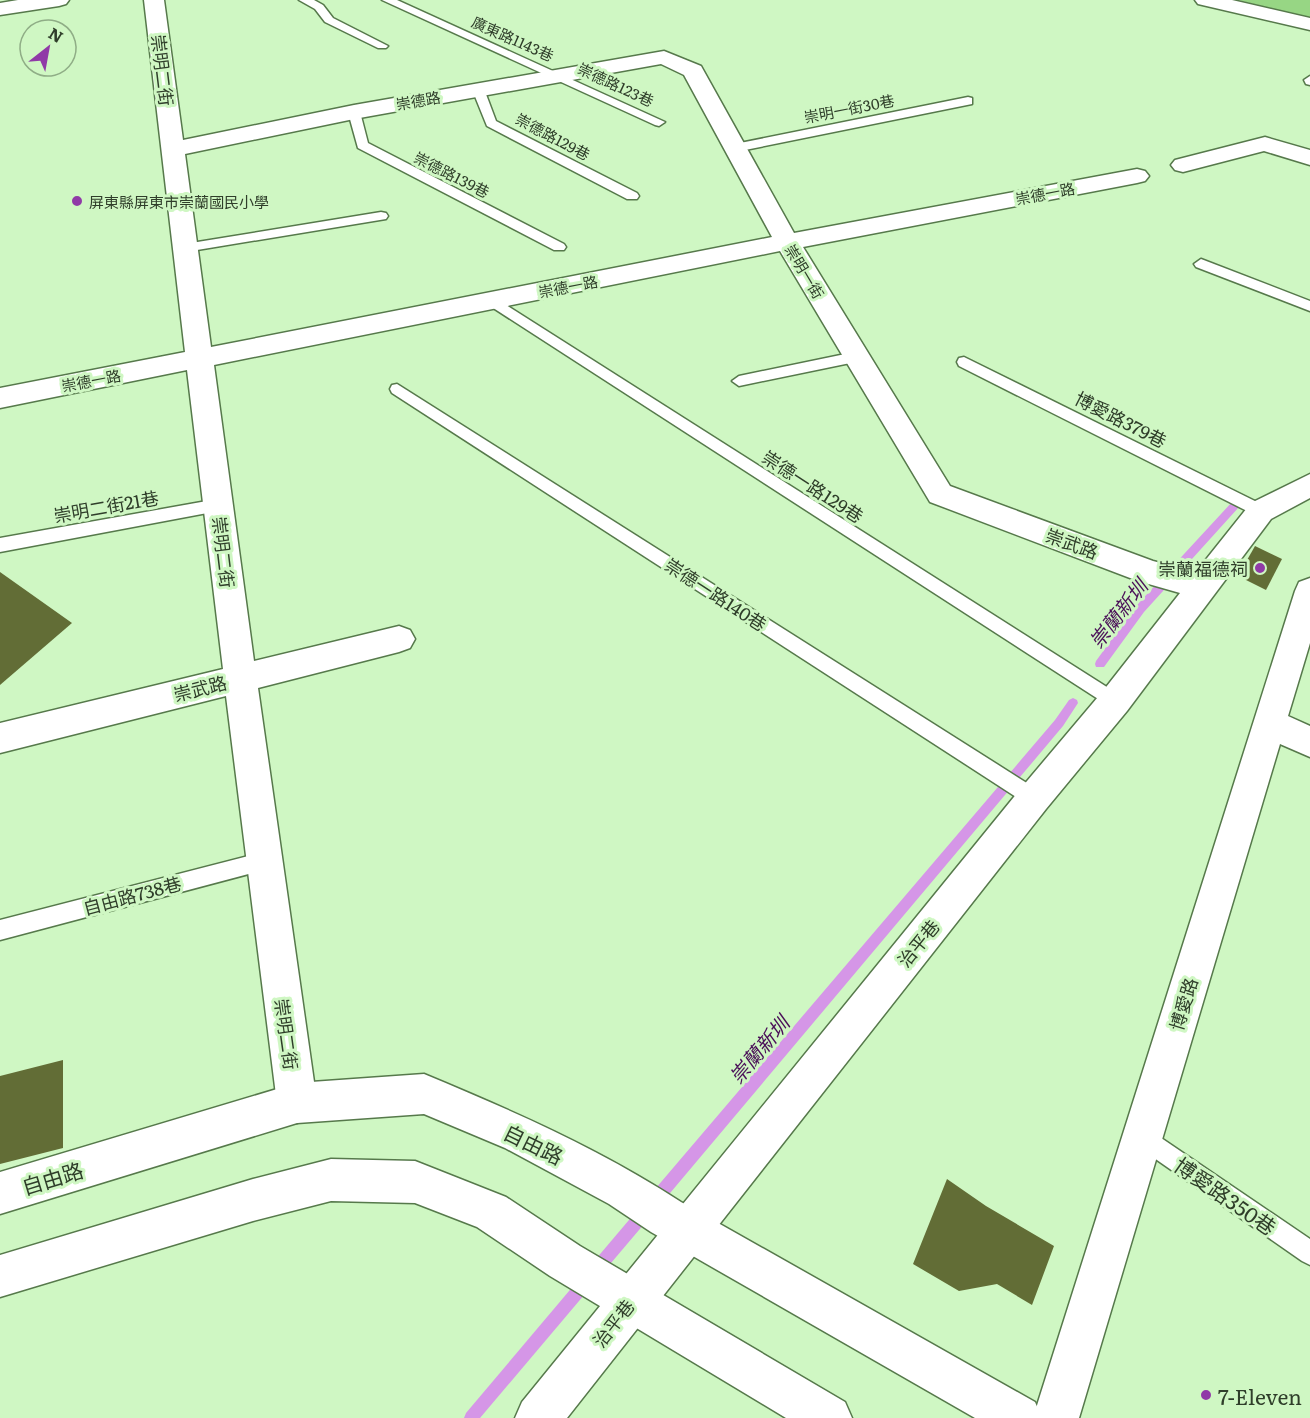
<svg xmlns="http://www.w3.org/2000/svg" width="1310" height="1418" viewBox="0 0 1310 1418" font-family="Literata,'Noto Sans TC',serif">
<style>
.green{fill:#97d684}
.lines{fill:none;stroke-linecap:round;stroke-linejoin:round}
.stream{fill:#d596e7;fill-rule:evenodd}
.building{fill:#626d36}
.lane-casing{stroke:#56794b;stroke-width:3}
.street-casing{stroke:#56794b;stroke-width:3}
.secondary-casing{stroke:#56794b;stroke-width:3}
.lane{fill:#fff;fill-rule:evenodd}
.street{fill:#fff;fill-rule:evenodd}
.secondary{fill:#fff;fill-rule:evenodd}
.poi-dot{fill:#903aa7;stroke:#cff7c3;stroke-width:2}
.labels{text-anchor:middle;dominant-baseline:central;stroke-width:6;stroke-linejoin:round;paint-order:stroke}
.far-street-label{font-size:15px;fill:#2f3e2a;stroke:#cff7c3}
.far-poi-label{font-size:15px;fill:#2f3e2a;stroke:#cff7c3;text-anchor:start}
.street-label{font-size:18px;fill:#2f3e2a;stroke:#cff7c3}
.poi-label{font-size:18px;fill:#2f3e2a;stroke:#cff7c3;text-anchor:end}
.water-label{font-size:20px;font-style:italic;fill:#4a0f58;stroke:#cff7c3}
.near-street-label{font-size:21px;fill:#2f3e2a;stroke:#cff7c3}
.near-poi-label{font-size:21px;fill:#2f3e2a;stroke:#cff7c3;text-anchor:start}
</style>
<rect width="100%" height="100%" fill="#cff7c3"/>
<path class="green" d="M1238,0H1310V18Z"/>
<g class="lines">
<g class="stream">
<path d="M1236,500L1241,504L1239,507L1144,612L1104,667H1096L1095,664L1096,661L1136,606L1233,501Z"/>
<path d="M1073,698L1077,700L1078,703L1063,726L660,1205L655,1207L650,1205L648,1200L650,1195L1055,720L1069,700Z"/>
<path d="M645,1205L650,1207L652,1212L650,1217L600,1276L595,1278L590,1276L588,1271L590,1266L640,1207Z"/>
<path d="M585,1276L590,1278L592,1283L590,1288L480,1418H464L466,1413L580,1278Z"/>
</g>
</g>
<g class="building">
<path d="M1255,546L1282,559L1266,590L1238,576Z"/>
<path d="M0,572L72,623L0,685Z"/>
<path d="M63,1060V1148L0,1164V1076Z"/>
<path d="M947,1179L986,1206L1054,1246L1032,1305L997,1284L959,1291L913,1264Z"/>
</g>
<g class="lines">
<defs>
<g id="lane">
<path d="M299,0H314L323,5L333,18L388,46L386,48H378L325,22L315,9Z"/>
<path d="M382,0H397L665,122L659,126L655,125Z"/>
<path d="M1310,76V85L1306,84L1304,80Z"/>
<path d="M478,85L484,89L496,121L637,193L639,196L637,199H627L487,126L472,89Z"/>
<path d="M968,97L972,98V104L735,152L729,148L735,144Z"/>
<path d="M354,108L360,112L368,143L564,244L566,247L564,250H554L358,148L348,112Z"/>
<path d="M381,212L386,213L388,216L386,219L185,252L178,248L185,244Z"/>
<path d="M1201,259L1310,301V311L1196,267L1194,264Z"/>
<path d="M492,296L1121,696L1124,701L1121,706L1115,709L1109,706L487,304L485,301Z"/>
<path d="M855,352L860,353L862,357L860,361L739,386L732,381L739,376Z"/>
<path d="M964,357L1267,507L1269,511L1267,515L1261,517L1255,515L959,366L957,362L959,358Z"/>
<path d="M397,384L1041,792L1043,798L1041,804L1034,807L1027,804L392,393L390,389L392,385Z"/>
<path d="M218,499L224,501L226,505L224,509L218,511L0,552V538Z"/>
<path d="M264,852L271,855L274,861L271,867L264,870L0,940V920Z"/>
<path d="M1142,1125L1310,1239V1265L1302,1261L1134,1144L1131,1136L1134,1128Z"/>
</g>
<g id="street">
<path d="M144,0H164L183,140L354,105L664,51L701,66L794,233L1137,169L1145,171L1149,176L1145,181L1137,183L803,247L950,486L1153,561L1196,572L1251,503L1310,474V498L1271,519L1127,711L1046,809L567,1418H515L522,1402L1022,787L1103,691L1180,593L1138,581L930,502L780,251L214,365L254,661L399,626L410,630L415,639L410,648L399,652L258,688L317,1103L311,1117L297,1123L283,1117L277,1103L226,696L0,753V723L223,669L187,370L0,408V388L185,352ZM661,64L684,75L772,237L211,347L185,154L354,119Z"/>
<path d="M1195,0H1232L1310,18V30L1198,4Z"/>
<path d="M1265,137L1310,150V165L1264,151L1183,172L1175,170L1171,165L1175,160Z"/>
<path d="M1310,578V643L1288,716L1310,726V757L1280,744L1079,1418H1033L1295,591L1299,582Z"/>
</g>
<g id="secondary">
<path d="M18,0H69L66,4L59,6L0,15V3Z"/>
<path d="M424,1074C513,1111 600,1149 681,1202L1035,1402L1042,1418H975L651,1232L609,1204L505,1148L424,1114L297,1123L0,1214V1172L297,1083Z"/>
<path d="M331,1159L415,1161L506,1197L580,1246L845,1402L852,1418H786L550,1276L477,1227L415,1203L331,1201L253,1221L0,1297V1255L253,1179Z"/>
</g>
</defs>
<use href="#lane" class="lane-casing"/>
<use href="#street" class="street-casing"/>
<use href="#secondary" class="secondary-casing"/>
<use href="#lane" class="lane"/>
<use href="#street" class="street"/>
<use href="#secondary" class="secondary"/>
</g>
<g class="poi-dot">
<circle cx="77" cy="201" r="6"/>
<circle cx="1260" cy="568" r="6"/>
<circle cx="1206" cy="1395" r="6"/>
</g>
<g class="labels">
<g class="far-street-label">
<text transform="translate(513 38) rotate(24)">廣東路1143巷</text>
<text transform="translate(616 84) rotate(25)">崇德路123巷</text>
<text transform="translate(418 100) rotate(-10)">崇德路</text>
<text transform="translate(849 108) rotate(-11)">崇明一街30巷</text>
<text transform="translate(553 136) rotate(28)">崇德路129巷</text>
<text transform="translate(452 174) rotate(27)">崇德路139巷</text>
<text transform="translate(1045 193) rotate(-11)">崇德一路</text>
<text transform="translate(805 271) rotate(59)">崇明一街</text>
<text transform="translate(568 286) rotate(-11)">崇德一路</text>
<text transform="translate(91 380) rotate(-11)">崇德一路</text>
</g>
<g class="far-poi-label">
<text x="89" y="201">屏東縣屏東市崇蘭國民小學</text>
</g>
<g class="street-label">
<text transform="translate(163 70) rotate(83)">崇明二街</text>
<text transform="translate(1121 419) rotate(27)">博愛路379巷</text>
<text transform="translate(813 486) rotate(33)">崇德一路129巷</text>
<text transform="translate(106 506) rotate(-10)">崇明二街21巷</text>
<text transform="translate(1072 543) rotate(20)">崇武路</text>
<text transform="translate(224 552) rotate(83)">崇明二街</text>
<text transform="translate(716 594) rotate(33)">崇德一路140巷</text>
<text transform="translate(200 688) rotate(-14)">崇武路</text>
<text transform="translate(132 895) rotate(-15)">自由路738巷</text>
<text transform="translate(918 943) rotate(-51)">治平巷</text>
<text transform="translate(1183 1004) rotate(-73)">博愛路</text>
<text transform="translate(287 1034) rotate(82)">崇明二街</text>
<text transform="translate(613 1323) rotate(-52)">治平巷</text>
</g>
<g class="poi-label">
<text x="1248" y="568">崇蘭福德祠</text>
</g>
<g class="water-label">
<text transform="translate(1117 613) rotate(-52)">崇蘭新圳</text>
<text transform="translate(758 1049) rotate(-50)">崇蘭新圳</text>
</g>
<g class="near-street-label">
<text transform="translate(534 1143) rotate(26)">自由路</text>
<text transform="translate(52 1177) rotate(-17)">自由路</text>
<text transform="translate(1226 1195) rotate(35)">博愛路350巷</text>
</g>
<g class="near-poi-label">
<text x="1218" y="1395">7-Eleven</text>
</g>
</g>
<g transform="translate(48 48) rotate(31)"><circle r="28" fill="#cff7c3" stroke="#8fad86" stroke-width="1.5"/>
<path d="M0-4.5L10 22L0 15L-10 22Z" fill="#903aa7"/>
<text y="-9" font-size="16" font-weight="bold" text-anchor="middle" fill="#2f3e2a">N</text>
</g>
</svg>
